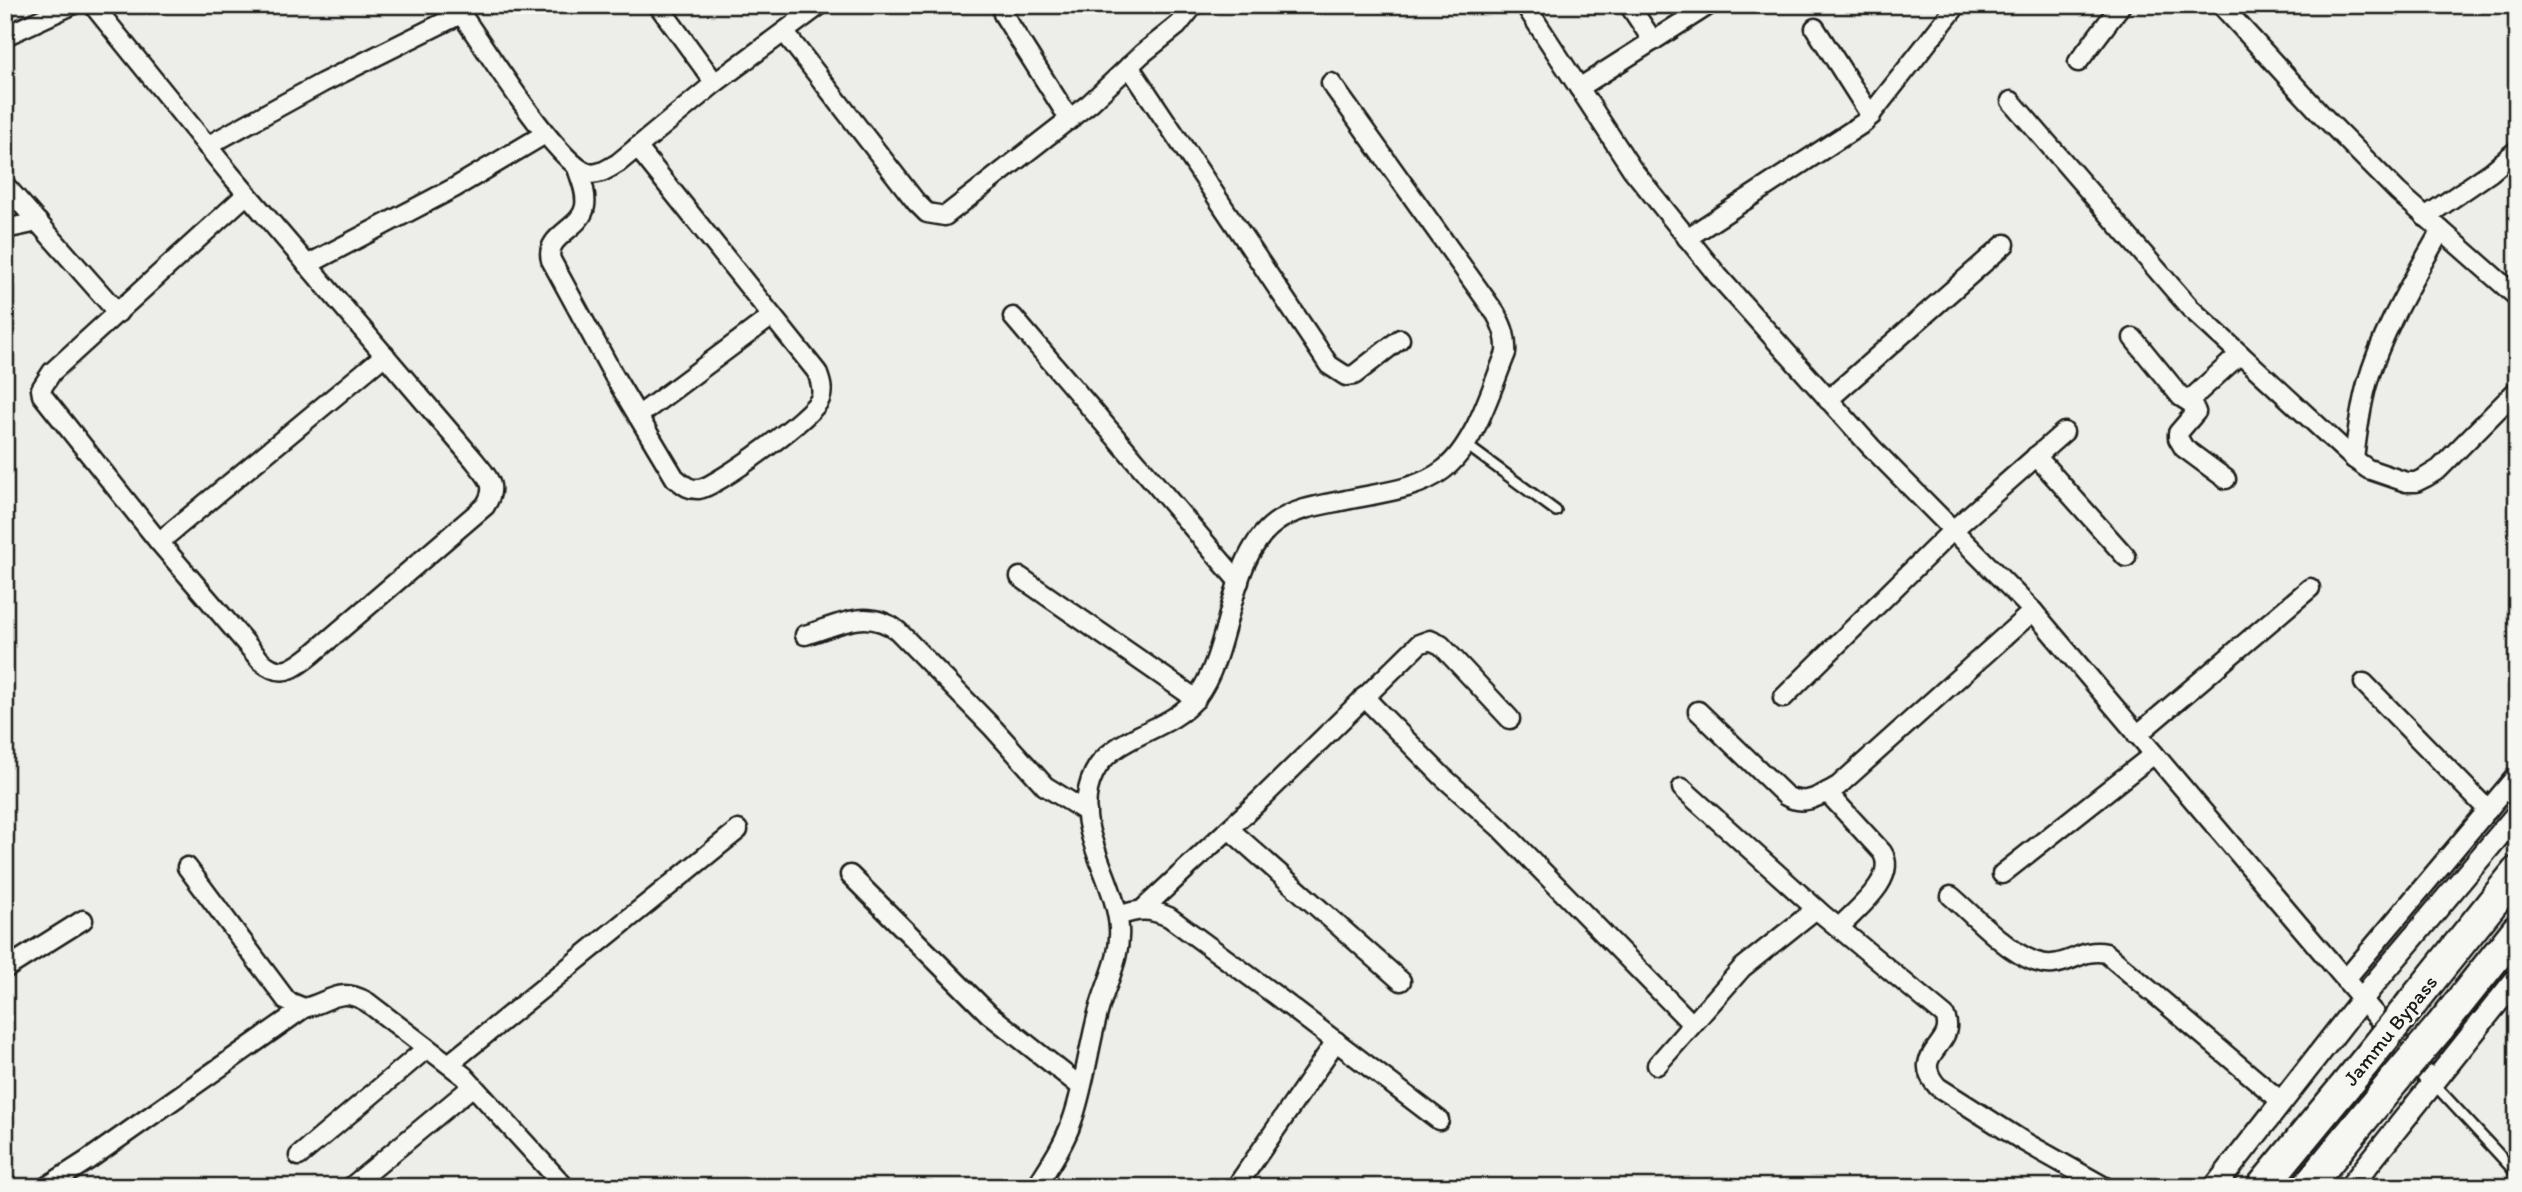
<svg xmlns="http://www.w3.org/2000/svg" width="2522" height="1192" viewBox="0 0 2522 1192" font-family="Itim,sans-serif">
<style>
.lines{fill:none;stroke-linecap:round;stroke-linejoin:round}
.service-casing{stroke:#1c1c1c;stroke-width:14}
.minor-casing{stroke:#1c1c1c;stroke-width:23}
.tertiary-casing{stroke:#1c1c1c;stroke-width:26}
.trunk-casing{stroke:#1c1c1c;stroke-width:35}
.service{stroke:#f6f6f2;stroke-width:9}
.minor{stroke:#f6f6f2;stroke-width:18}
.tertiary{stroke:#f6f6f2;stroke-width:21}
.trunk{stroke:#f6f6f2;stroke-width:30}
.trunk-bridge-casing{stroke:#1c1c1c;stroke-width:35;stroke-linecap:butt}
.trunk-bridge{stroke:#f6f6f2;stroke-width:30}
.labels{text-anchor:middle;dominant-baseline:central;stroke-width:5;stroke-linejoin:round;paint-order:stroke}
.street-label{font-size:21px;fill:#1c1c1c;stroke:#f6f6f2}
</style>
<rect width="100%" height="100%" fill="#edede9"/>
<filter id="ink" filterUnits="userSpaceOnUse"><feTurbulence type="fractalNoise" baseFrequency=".0143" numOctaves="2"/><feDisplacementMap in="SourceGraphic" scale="14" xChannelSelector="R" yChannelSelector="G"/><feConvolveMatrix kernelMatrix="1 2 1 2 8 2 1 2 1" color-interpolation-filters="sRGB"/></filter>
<g filter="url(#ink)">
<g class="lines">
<defs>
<g id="service">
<path d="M1465,444L1556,511"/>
<path d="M2433,1083L2517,1174"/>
</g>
<g id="minor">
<path d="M93,5L230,174L247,194L474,460C487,477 499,485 485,506L311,655C292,670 281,678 261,661L159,542L42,395L41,389L52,372L247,194"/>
<path d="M455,5C480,39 555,162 588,173C599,176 609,168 618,163L715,83L820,5"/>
<path d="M658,5L715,83"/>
<path d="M1525,5L1632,169L1718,276L1871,447L2033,611L2433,1083"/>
<path d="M1629,5L1653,41"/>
<path d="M2221,5L2322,115L2398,192L2517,297"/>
<path d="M1003,14L1070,120"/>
<path d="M1815,28L1871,116"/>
<path d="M785,33L916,202L927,213L945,216L1090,103L1142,54L1177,26L1194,5"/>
<path d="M5,36L72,5"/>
<path d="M2078,62L2121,5"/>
<path d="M1129,66L1329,365L1346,376L1354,375L1400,339"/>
<path d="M1579,88L1709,5"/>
<path d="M2011,101L2190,308L2354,459L2368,469L2406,482H2416L2426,477L2439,469L2517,390"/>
<path d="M207,146L322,83L461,14"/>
<path d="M577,168C581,180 587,193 585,206C582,229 544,235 551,260L614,376L675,478C683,484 688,490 699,489C718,486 813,416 820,399C824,390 820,380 817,372L637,147"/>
<path d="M5,185L118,313"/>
<path d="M2425,217L2491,172L2517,150"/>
<path d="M5,229L38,222"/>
<path d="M1687,238L1865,122L1957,5"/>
<path d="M307,265L454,188L545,134"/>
<path d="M1013,317L1239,582"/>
<path d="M2133,338L2181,397L2192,404"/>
<path d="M1828,400L2005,244"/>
<path d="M638,416L772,316"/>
<path d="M2036,456L2126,557"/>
<path d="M2354,459C2357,434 2360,409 2367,384C2382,330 2414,279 2441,230"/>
<path d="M2226,479L2184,448L2178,438V433L2196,412L2192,404L2193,397L2240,354"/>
<path d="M159,542L385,355"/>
<path d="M1020,577L1196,699"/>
<path d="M805,635C839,625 867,607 898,631L993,728L1045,786L1087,812"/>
<path d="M2364,683L2488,810"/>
<path d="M1364,697L1442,776L1499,827L1692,1024"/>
<path d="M1783,698L1953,530L2064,432"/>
<path d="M1698,711L1786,796C1805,807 1821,795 1838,786L2033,611"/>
<path d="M2137,735L2310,588"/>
<path d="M1682,788L1822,914L1945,1016C1958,1046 1907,1053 1938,1087L2023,1141L2105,1187"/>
<path d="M1827,792L1882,852C1899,878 1855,910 1839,928"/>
<path d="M1229,829L1401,981"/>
<path d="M187,867L287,1001L304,1008C331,1002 338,986 367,1002L464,1076L565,1187"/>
<path d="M2002,874L2154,754"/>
<path d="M850,875L989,1014L1080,1086"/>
<path d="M1951,896C1975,916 2020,968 2053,964C2073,962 2085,948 2106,953L2282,1102"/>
<path d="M1143,909L1262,798L1419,644L1430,640L1441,645L1510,719"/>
<path d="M1118,916C1138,909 1149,908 1169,917L1275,995L1439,1120"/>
<path d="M5,969L83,920"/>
<path d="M2345,980L2517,775"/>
<path d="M449,1064L738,830"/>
<path d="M1657,1065L1742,968L1816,909"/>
<path d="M299,1156L427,1048"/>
<path d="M46,1187L88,1160L304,1008"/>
<path d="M351,1187L473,1086"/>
<path d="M1036,1187C1049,1166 1064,1145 1072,1121C1085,1085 1089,1043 1100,1006C1108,979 1121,957 1119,928C1116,876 1068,825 1094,773C1112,735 1170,732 1196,698C1233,651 1226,559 1275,523C1295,508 1322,505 1346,500C1378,493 1417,490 1443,470C1475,446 1491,389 1506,353C1507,338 1503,327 1496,314L1331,83"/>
<path d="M1236,1187L1336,1041"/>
</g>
<g id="tertiary">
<path d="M2215,1187L2373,985L2517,814"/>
<path d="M2350,1187L2517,978"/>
</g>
<g id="trunk">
<path d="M2412,1003L2517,872"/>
<path d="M2439,1028L2517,930"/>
<path d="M2262,1187L2365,1062"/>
<path d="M2307,1187L2393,1082"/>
</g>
</defs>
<use href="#service" class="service-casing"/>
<use href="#minor" class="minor-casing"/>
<use href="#tertiary" class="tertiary-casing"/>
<use href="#trunk" class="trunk-casing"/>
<use href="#service" class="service"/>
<use href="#minor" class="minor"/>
<use href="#tertiary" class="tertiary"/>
<use href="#trunk" class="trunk"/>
<defs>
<g id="trunk-bridge">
<path d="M2365,1062L2412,1003"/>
<path d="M2393,1082L2439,1028"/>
</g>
</defs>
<use href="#trunk-bridge" class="trunk-bridge-casing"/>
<use href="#trunk-bridge" class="trunk-bridge"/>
</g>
</g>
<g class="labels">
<g class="street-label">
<text transform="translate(2390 1030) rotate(-51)">Jammu Bypass</text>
</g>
</g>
<rect width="2522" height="1192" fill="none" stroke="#f6f6f2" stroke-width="28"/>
<rect x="14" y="14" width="2494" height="1164" fill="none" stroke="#1c1c1c" stroke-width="2.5" filter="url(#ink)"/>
</svg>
